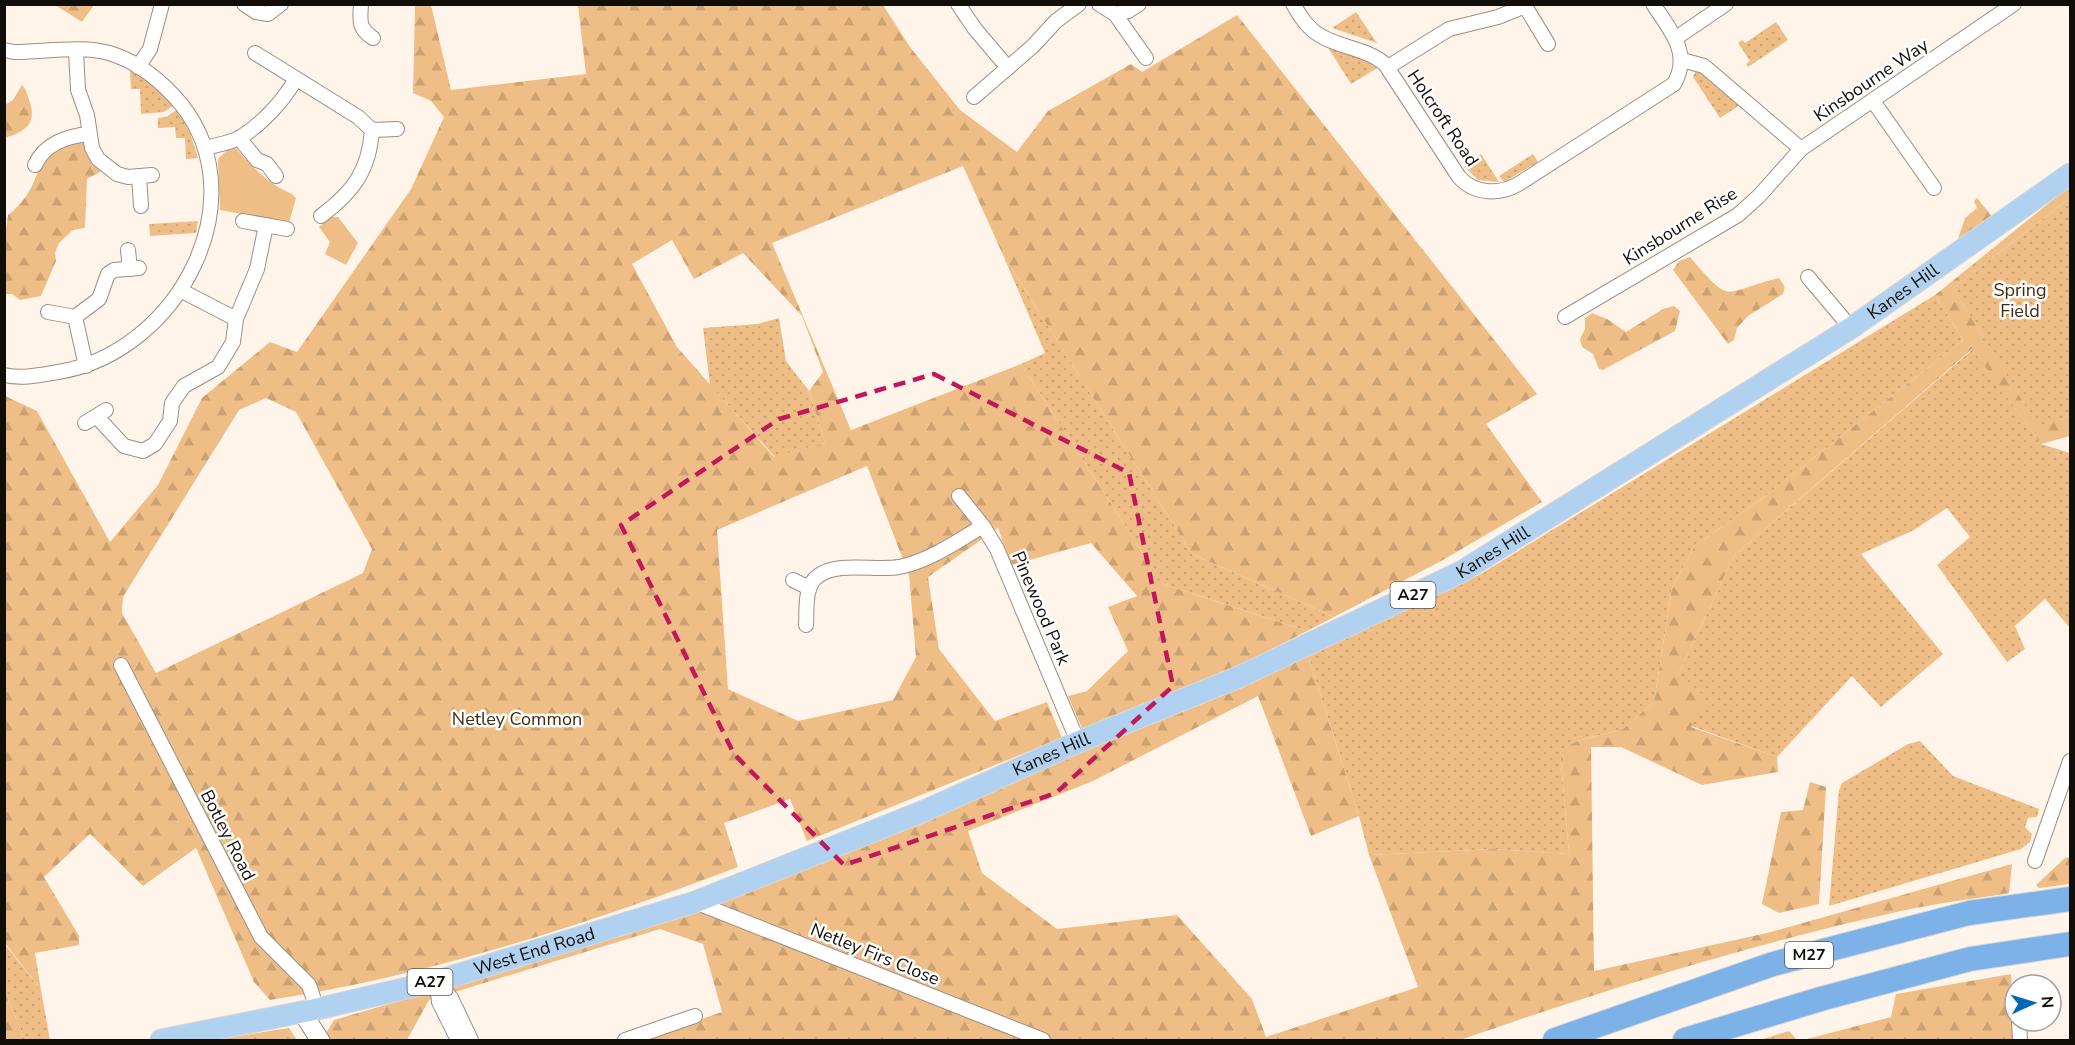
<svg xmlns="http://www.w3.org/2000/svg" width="2075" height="1045" viewBox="0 0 2075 1045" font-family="'Nunito Sans',sans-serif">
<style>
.grass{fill:url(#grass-dots)}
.forest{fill:url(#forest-firs);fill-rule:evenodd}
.park{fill:#efbe86}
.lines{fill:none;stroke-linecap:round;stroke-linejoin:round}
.street-casing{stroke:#998f85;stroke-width:16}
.secondary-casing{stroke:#998f85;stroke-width:20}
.primary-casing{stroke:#d9d8d8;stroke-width:23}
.highway-casing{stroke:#d9d8d8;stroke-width:26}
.street{stroke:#fff;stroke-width:14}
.secondary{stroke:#fff;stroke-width:18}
.primary{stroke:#b1d1f1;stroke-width:21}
.highway{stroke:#7db2e8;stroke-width:24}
.marked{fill:none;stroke:#c2185b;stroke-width:4.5;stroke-dasharray:12 8;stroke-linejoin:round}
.labels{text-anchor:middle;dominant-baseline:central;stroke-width:5;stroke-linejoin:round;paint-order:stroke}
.shield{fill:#fff;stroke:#585654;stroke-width:1.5}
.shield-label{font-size:16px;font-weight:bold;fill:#110e0a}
.street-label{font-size:18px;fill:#110e0a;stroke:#fff}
.park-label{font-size:18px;fill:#402b10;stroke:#fff}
</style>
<defs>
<pattern id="grass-dots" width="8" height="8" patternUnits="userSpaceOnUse" patternTransform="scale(1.5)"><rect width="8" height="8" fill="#efbe86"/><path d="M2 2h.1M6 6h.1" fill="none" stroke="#cca272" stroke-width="1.8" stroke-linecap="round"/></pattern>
<pattern id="forest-firs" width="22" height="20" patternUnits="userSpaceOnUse" patternTransform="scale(1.5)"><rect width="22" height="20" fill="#efbe86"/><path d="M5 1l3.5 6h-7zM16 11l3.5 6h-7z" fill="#cca272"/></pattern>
</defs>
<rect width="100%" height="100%" fill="#fff4e9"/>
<g class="grass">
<path d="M1356,12L1377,43L1332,28Z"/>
<path d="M1776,22L1788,40L1748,67L1746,64L1750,61L1738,43L1742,40L1745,43Z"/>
<path d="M1327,46L1367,59L1379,67L1351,84Z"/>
<path d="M130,70L155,87L174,105L164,112L141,114L140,89H131Z"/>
<path d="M1696,70L1702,73L1740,105L1720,118L1693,77Z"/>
<path d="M177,110L190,133L198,158L186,159L185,138H176L175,127L158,128V118L166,117Z"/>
<path d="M1481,154L1499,182L1478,180L1464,166Z"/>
<path d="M1533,154L1538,162L1504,182L1499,176Z"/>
<path d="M2070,198V416L2038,427L1953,288Z"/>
<path d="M198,221L196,233L150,236L149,224Z"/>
<path d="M1003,255L1192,554L1334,617L1307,631L1163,584L1021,364L1045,353Z"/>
<path d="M1935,295L1963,340L1768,494L1695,546L1672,588L1654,702L1623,729L1577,741L1560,750L1569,854L1494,849L1369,855L1359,816L1308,655L1479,575Z"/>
<path d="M779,318L786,361L809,391L825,443L775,457L710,385L703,328L758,324Z"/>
<path d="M1973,349L2041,444L2070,453V628L2045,599L2015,626L2025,649L2007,662L1937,565L1970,537L1947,508L1914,530L1861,554L1943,654L1881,707L1852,676L1777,757L1691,726L1677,677L1734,556Z"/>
<path d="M1920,741L1953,776L2039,809L2037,817L2028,818L2025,827L2032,834L2030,842L2021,849L1829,906L1839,790L1842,783L1908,744Z"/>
<path d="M4,943L41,990L50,1040H25L5,992Z"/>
</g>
<g class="forest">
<path d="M55,5L94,4V5L82,22Z"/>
<path d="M415,5H431L451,90L586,74L578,5H883L910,47L960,110L1017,152L1048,111L1131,64L1142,72L1237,15L1537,394L1486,424L1542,502L1443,560L1334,617L1192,554L1003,255L963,166L772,243L851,430L1021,364L1163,584L1307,631L1240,666L1083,731L1068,696L1087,691L1128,651L1108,607L1137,596L1091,543L1011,565L998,528L928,577L939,649L995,721L1047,702L1062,738L807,841L790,799L724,823L738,867C588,924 428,976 270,1000L254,982L196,848L143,886L90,834L44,877L79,936V945L35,953L41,990L5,943V396L37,411L110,542L158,485L202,398L270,342L297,352L411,189L444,117L431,101L413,93ZM672,240L694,279L743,253L802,316L823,372L809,391L825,443L774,457L677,347L632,264ZM266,398L296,412L372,549L363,573L156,673L122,613L123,597L239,410ZM867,466L909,575L916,657L893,700L798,721L728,689L717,530Z"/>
<path d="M22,85C27,90 27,95 30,102C37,125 24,132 5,138V105L13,100Z"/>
<path d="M83,140L102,171L87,179L85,228L73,230L59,243L55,253L56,261L41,296L20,300L12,294H5L4,243L8,215C31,197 34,180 45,155L71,142Z"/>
<path d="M2070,186V198L1953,288L2038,426L2070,416V436L2041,444L1972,349L1734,556L1677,677L1707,697L1691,727L1777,757L1778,772L1702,785L1621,747H1591L1594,971L1767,933L2012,864L2009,893C1974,899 1937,903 1901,911C1752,944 1604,990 1460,1040H641L722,1012L703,944L660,929L429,1000L407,1040H329L325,1035L334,1020L430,992L847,849L1308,655L1359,816L1311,836L1258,696L1093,781L968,831L982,873L1057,929L1177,915L1252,999L1266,1037L1418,987L1369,855L1494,849L1569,854L1560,750L1577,741L1623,729L1654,702L1672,588L1695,546L1768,494L1963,340L1935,295Z"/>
<path d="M1977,198L1996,221L1956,245L1965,218L1977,208L1974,201Z"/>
<path d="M1690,257C1733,307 1721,292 1779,278L1785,287L1783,294L1748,316L1737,328L1734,340L1728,344L1673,270L1679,261Z"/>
<path d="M1674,306L1680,311L1675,331L1603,370L1599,369L1593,354L1582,347L1580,339L1585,329V318L1592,313L1607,319L1626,332L1663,309Z"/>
<path d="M1810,782L1826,787L1819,904L1779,913L1762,904L1781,812L1803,810Z"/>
<path d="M2070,857V884L2039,888L2036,885L2065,858Z"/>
<path d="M2011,974L2014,1040H1803L1891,1017L1896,994Z"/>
<path d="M5,992L25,1040H5Z"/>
<path d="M289,1028L297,1040H213Z"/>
<path d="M1789,1031L1797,1040H1759Z"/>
</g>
<g class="park">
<path d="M236,148C248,163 260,174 275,185C283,191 290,191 296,198L289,223L220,210L218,159L227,150Z"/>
<path d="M332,217H338L358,243L346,265L325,254L330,242L319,227Z"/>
</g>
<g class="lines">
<defs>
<g id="street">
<path d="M244,4L256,12L268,14L281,4"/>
<path d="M361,4C360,21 358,28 373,38"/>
<path d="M958,4L975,29L1008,68"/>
<path d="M1099,4L1115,14L1146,58"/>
<path d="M1293,4C1300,16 1308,29 1321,36C1341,48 1366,48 1385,64L1459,177C1475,195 1501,195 1520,183L1674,84C1692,53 1670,30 1653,4"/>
<path d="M1115,14L1128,11L1139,4"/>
<path d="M1676,38L1726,4"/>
<path d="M4,50L14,52C42,52 83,45 109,53C133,60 156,77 173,95C264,191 180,353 58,372C40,375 23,379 4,375"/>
<path d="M76,51L78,90L87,115L92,148L98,159L117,174L128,177L152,175"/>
<path d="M255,53L358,117L372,130C369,171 353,192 321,216"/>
<path d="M1682,60L1704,66L1801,149"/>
<path d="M138,67L150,49L162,4"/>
<path d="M1388,67L1449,29L1498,17L1525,6L1548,44"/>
<path d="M974,97L1033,46L1056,21L1079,4"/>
<path d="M1873,101L1934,188"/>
<path d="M372,130L397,129"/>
<path d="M239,138L257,160L267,164L276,176"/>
<path d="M205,148C216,145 231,143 241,137C263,123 283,101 296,79"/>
<path d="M35,165C44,144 67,136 89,134"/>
<path d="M139,176L141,206"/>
<path d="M243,221L287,229"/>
<path d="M128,250L130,269"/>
<path d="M1808,277L1851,328"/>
<path d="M182,291L236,319"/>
<path d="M48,312L75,317"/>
<path d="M1565,317L1738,215L1759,196L1801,149L2014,4"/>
<path d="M86,366L75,317L99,299L108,274L114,270L139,268"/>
<path d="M97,417L124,446L143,451L155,444L170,421L172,403L184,386L218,367L233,342L236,319L257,269L266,225"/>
<path d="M85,423L106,410"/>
<path d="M959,496L983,526L997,549L1078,742"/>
<path d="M793,580L809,588"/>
<path d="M806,625C807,609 804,586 818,576C838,561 874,571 899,567C930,561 957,541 983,526"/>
<path d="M121,665L261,937L309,985L317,1009"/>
<path d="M2035,861L2070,761"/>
<path d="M695,902L1043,1040"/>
<path d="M437,981L451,998L471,1040"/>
<path d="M437,981L439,1002L458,1040"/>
<path d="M2019,1021L2020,1040"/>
<path d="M625,1040L695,1016"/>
</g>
<path id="secondary" d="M302,1012L320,1040"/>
<g id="primary">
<path id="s1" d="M161,1040L317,1009L437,981L695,902L924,811L1078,742L1239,677L1461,572L1851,328L2070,174"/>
</g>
<g id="highway">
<path d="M1555,1040L1773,964L1969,913L2070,899"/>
<path d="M1685,1040L1824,998L1970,959L2070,944"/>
</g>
</defs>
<use href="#street" class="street-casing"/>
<use href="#secondary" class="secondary-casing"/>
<use href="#primary" class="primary-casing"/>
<use href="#highway" class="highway-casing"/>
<use href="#street" class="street"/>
<use href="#secondary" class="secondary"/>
<use href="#primary" class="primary"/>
<use href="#highway" class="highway"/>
</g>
<path class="marked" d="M934,374L1129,473L1173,686L1056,793L844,865L734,754L621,525L779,419Z"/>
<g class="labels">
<g class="shield">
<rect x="1390.5" y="582" width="45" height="26" rx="4.5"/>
<rect x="1785" y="942" width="48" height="26" rx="4.5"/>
<rect x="407.5" y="969" width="45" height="26" rx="4.5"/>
</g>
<g class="shield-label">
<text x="1413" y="595">A27</text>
<text x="1809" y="955">M27</text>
<text x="430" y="982">A27</text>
</g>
<g class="street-label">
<text transform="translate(1871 80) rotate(-34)">Kinsbourne Way</text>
<text transform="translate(1443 118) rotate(56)">Holcroft Road</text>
<text transform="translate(1680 226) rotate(-32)">Kinsbourne Rise</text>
<text stroke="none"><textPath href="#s1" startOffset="1910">Kanes Hill</textPath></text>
<text stroke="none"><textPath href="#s1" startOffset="1424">Kanes Hill</textPath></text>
<text transform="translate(1041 608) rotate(67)">Pinewood Park</text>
<text stroke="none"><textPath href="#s1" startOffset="938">Kanes Hill</textPath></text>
<text transform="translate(228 835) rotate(63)">Botley Road</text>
<text stroke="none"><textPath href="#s1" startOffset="384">West End Road</textPath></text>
<text transform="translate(875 954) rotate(22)">Netley Firs Close</text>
</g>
<g class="park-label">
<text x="2020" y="290">Spring<tspan x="2020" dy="21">Field</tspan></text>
<text x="517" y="719">Netley Common</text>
</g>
</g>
<rect width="2075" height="1045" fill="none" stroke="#110e0a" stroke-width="12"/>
<g transform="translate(2033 1003) rotate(86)"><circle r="28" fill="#ffffff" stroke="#a09f9d" stroke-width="1.5"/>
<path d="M0-4.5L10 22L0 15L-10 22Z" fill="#0069b5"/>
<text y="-9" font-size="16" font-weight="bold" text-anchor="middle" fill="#110e0a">N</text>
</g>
</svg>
